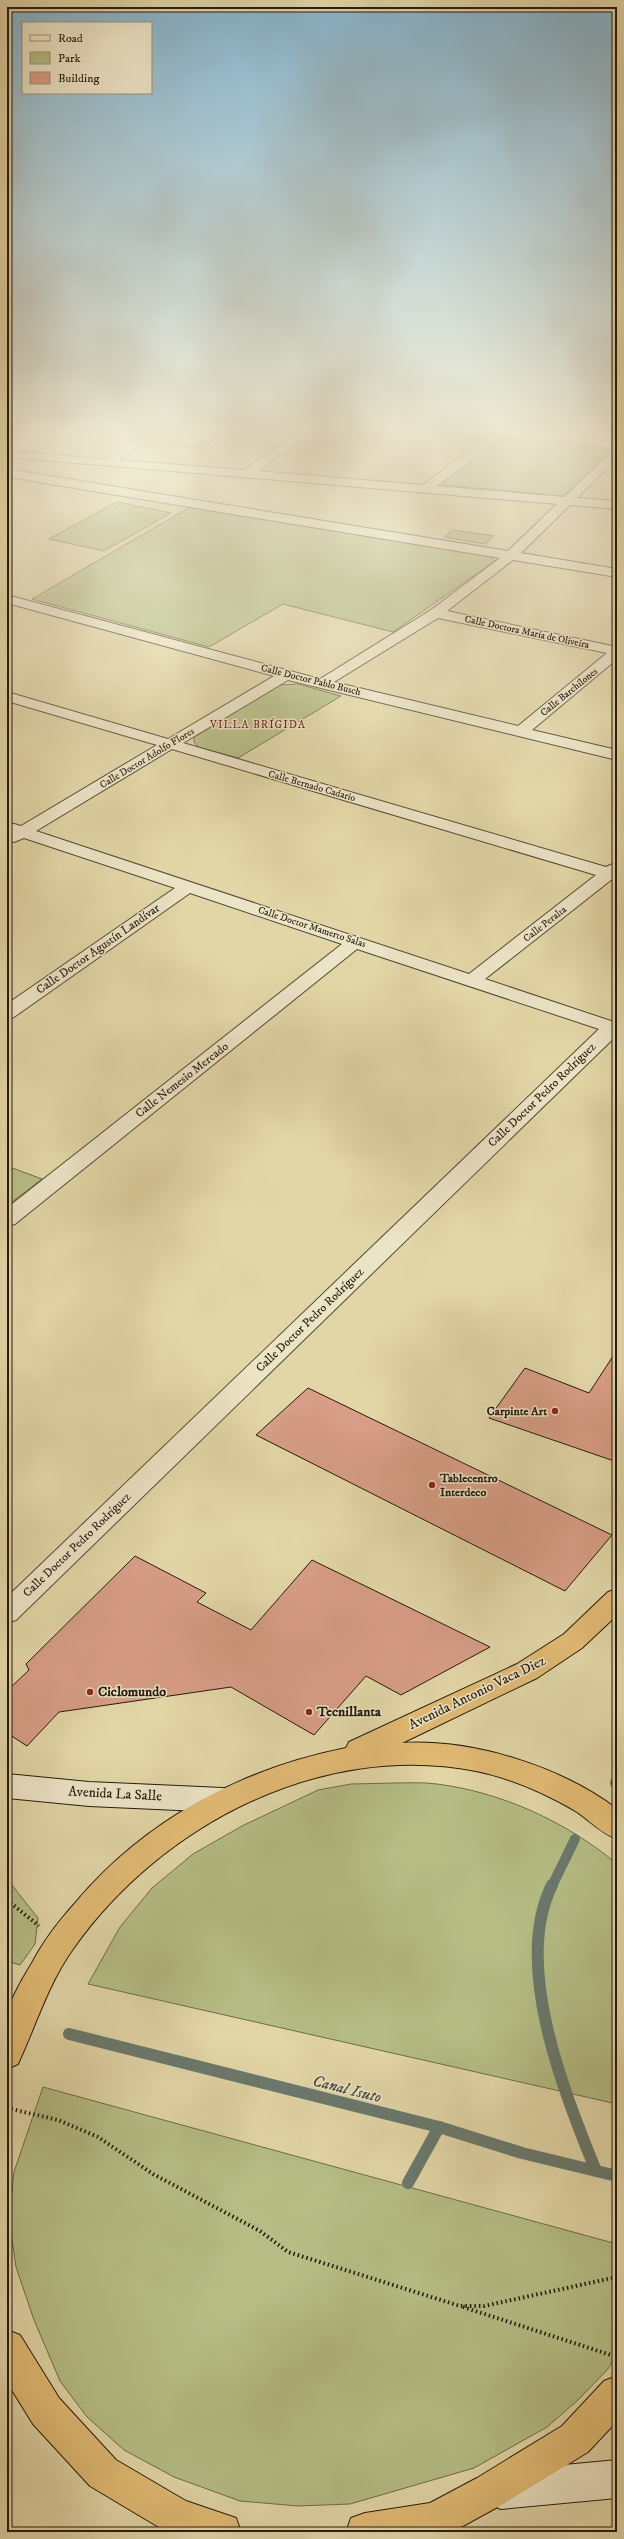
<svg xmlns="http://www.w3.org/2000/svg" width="624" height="2539" viewBox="0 0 624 2539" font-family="'IM FELL DW Pica',serif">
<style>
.green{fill:#b5bd85;stroke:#6e6c49}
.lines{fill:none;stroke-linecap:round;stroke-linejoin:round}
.stream-far1{stroke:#69796e;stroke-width:10}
.stream{stroke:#69796e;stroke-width:12}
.building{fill:#d89e87;stroke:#261a0d}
.street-casing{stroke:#554934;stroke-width:2}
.secondary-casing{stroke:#261a0d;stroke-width:2}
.highway-casing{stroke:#261a0d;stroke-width:2}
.path{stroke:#261a0d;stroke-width:4;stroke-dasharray:1.5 3;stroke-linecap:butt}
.street{fill:#ece4c6;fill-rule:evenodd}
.secondary{fill:#ece4c6;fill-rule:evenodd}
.highway{fill:#e1bb74;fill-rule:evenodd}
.poi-dot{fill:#8f2418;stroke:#ece4c6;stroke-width:1.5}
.labels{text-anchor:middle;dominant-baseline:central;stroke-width:3;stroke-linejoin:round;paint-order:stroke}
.far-street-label{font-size:10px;fill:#261a0d;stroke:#ece4c6}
.far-neighbourhood-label{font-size:11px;letter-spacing:1px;fill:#7a1f14;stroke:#ece4c6}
.street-label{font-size:12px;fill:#261a0d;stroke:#ece4c6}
.poi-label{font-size:12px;font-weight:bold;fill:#261a0d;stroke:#ece4c6;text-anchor:end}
.near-poi-label{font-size:14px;font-weight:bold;fill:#261a0d;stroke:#ece4c6;text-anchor:start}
.near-street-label{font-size:14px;fill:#261a0d;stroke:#ece4c6}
.near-water-label{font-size:16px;font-style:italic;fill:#48493d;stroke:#ece4c6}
</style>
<rect width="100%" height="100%" fill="#e2d6a7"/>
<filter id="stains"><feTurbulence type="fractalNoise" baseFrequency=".005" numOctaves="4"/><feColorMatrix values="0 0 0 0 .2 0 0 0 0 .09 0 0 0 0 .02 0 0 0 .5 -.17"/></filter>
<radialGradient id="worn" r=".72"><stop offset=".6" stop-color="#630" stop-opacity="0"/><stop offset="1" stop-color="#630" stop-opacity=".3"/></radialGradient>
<g class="green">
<path d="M513,434L603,448L610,452L563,496L444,485L443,482L501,437Z"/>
<path d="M117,502L171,513L104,551L49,539Z"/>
<path d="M192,506L486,554L495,561L393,632L283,604L209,647L32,599Z"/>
<path d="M453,530L494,536L485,544L444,537Z"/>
<path d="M298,684L341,696L238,758L198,747L194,742V737L280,685Z"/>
<path d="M7,1166L42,1179L7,1206Z"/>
<path d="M394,1783C408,1783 423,1782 437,1784C501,1792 567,1822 617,1864V2104L88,1984L120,1927L152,1888L193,1854L242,1826L318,1790L351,1784Z"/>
<path d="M7,1879L38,1918L35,1944L20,1965L7,1961Z"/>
<path d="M43,2087L617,2244V2353L608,2369L578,2400L547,2427L474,2468L350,2504L298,2506L240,2501L174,2477L124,2450L87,2417L60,2381L34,2320L16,2267L9,2218L14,2172Z"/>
</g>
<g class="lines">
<g class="stream-far1">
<path d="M615,1783L617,1780"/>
<path d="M552,1886L575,1839"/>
</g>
<g class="stream">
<path d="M552,1885C512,1965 565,2094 596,2171"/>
<path d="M69,2034L439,2127L522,2153L617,2176"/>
<path d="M408,2183L439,2127"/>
</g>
</g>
<g class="building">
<path d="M195,427H232L200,449L169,444Z"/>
<path d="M617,1350V1462L489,1418L525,1368L589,1393Z"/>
<path d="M308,1388L612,1535L565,1591L256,1435Z"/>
<path d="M135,1556L206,1593L197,1602L251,1630L312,1560L490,1647L401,1695L366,1676L314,1735L231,1687L59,1712L27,1746L7,1733V1691L29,1670L26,1664Z"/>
</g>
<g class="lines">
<defs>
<g id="street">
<path d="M7,427H16L7,431Z"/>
<path d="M158,427H171L119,460L244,470L307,427H319L258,471L423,485L494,432L474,429L473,427H513V428L617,443V458L577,498L617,501V509L570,505L521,553L617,569V577L513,560L447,611L617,647V659L532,730L617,750V760L288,680L183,743L606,867L617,862V881L611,880L485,979L617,1023V1035L16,1620L7,1623V1597L599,1029L357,949L15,1224L7,1226V1208L342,944L190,893L14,1017L7,1019V1004L175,888L24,838L14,842L8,840L7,822L21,826L157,745L7,701V692L168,739L274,676L7,603V595L320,679L431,610L500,558L7,477V469L508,551L557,504L7,457V451L104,459ZM506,434L615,449L564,497L437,486ZM438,618L607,653L518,726L334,682ZM172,749L596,875L469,974L36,831Z"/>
</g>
<g id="secondary">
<path d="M7,1774L89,1782L223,1788L233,1792L237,1800L233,1808L223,1812L89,1806L7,1798Z"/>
<path d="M617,2460V2498L501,2509L488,2503L482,2490L488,2477L501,2471Z"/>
</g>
<g id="highway">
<path d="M617,1589V1615L582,1648L537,1678L402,1743C473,1739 560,1766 617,1809V1839C602,1834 590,1821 577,1812C547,1794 510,1778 476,1771C322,1741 161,1824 73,1949C48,1984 36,2025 18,2064L7,2069C7,2052 4,2031 7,2014C10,2000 24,1976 32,1963C44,1940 59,1921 76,1902C145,1820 241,1769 346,1748L349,1742L517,1664L564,1634L608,1592Z"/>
<path d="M7,2330L20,2335L59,2398L116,2460L186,2501L236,2518L241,2532H167L90,2486L33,2424L7,2382Z"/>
<path d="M617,2376V2421L588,2452L503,2504L452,2532H346L351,2518L365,2513L430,2503L477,2478L562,2426L604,2381Z"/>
</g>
</defs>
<use href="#street" class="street-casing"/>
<use href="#secondary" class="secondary-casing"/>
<use href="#highway" class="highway-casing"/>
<g class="path">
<path d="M7,1900L39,1926"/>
<path d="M7,2108L58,2120L98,2137L153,2174L260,2231L288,2252L460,2306H484L617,2277"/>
<path d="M463,2307L617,2357"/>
</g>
<use href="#street" class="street"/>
<use href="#secondary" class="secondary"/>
<use href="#highway" class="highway"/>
</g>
<linearGradient id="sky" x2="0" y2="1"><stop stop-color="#87b6d1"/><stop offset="0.55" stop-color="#f2edd7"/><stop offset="1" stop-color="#f2edd7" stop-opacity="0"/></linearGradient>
<rect width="624" height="782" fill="url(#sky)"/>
<g class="poi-dot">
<circle cx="555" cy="1411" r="4"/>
<circle cx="432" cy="1485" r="4"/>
<circle cx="90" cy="1692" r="4"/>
<circle cx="309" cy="1712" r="4"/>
</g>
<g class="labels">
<g class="far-street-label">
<text transform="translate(527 632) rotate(12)">Calle Doctora María de Oliveira</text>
<text transform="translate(311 680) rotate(14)">Calle Doctor Pablo Busch</text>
<text transform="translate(569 692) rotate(-39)">Calle Barchilones</text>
<text transform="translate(147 758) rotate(-31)">Calle Doctor Adolfo Flores</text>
<text transform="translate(312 786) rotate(16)">Calle Bernado Cadario</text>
<text transform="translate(545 924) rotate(-38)">Calle Peralta</text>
<text transform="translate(312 927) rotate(18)">Calle Doctor Mamerto Salas</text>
</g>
<g class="far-neighbourhood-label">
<text x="258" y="725">VILLA BRÍGIDA</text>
</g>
<g class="street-label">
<text transform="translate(98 949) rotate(-35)">Calle Doctor Agustín Landívar</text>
<text transform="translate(182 1080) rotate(-38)">Calle Nemesio Mercado</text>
<text transform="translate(542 1095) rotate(-44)">Calle Doctor Pedro Rodríguez</text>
<text transform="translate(310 1320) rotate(-44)">Calle Doctor Pedro Rodríguez</text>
<text transform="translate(77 1545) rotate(-44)">Calle Doctor Pedro Rodríguez</text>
</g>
<g class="poi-label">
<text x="547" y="1411">Carpinte Art</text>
<text x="440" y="1478" text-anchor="start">Tablecentro<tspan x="440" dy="14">Interdeco</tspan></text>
</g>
<g class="near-poi-label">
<text x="98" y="1692">Ciclomundo</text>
<text x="317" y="1712">Tecnillanta</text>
</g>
<g class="near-street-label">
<text transform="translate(477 1693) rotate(-26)">Avenida Antonio Vaca Diez</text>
<text transform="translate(115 1794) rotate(3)">Avenida La Salle</text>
</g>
<g class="near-water-label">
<text transform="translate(347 2089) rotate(14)">Canal Isuto</text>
</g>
</g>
<rect width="624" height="2539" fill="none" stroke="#e2d6a7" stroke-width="24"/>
<rect x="8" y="8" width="608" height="2523" fill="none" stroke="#261a0d" stroke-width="2"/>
<rect x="12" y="12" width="600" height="2515" fill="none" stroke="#261a0d"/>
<rect x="22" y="22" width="130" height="72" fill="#ece4c6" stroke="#9d937c"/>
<rect x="30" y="35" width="20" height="6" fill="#ece4c6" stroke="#9d937c"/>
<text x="58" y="42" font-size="12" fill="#261a0d">Road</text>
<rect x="30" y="52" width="20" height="12" fill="#b5bd85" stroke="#9d937c"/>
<text x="58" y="62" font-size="12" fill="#261a0d">Park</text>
<rect x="30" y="72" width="20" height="12" fill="#d89e87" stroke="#9d937c"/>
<text x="58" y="82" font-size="12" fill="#261a0d">Building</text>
<rect width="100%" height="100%" filter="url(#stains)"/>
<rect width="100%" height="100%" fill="url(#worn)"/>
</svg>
